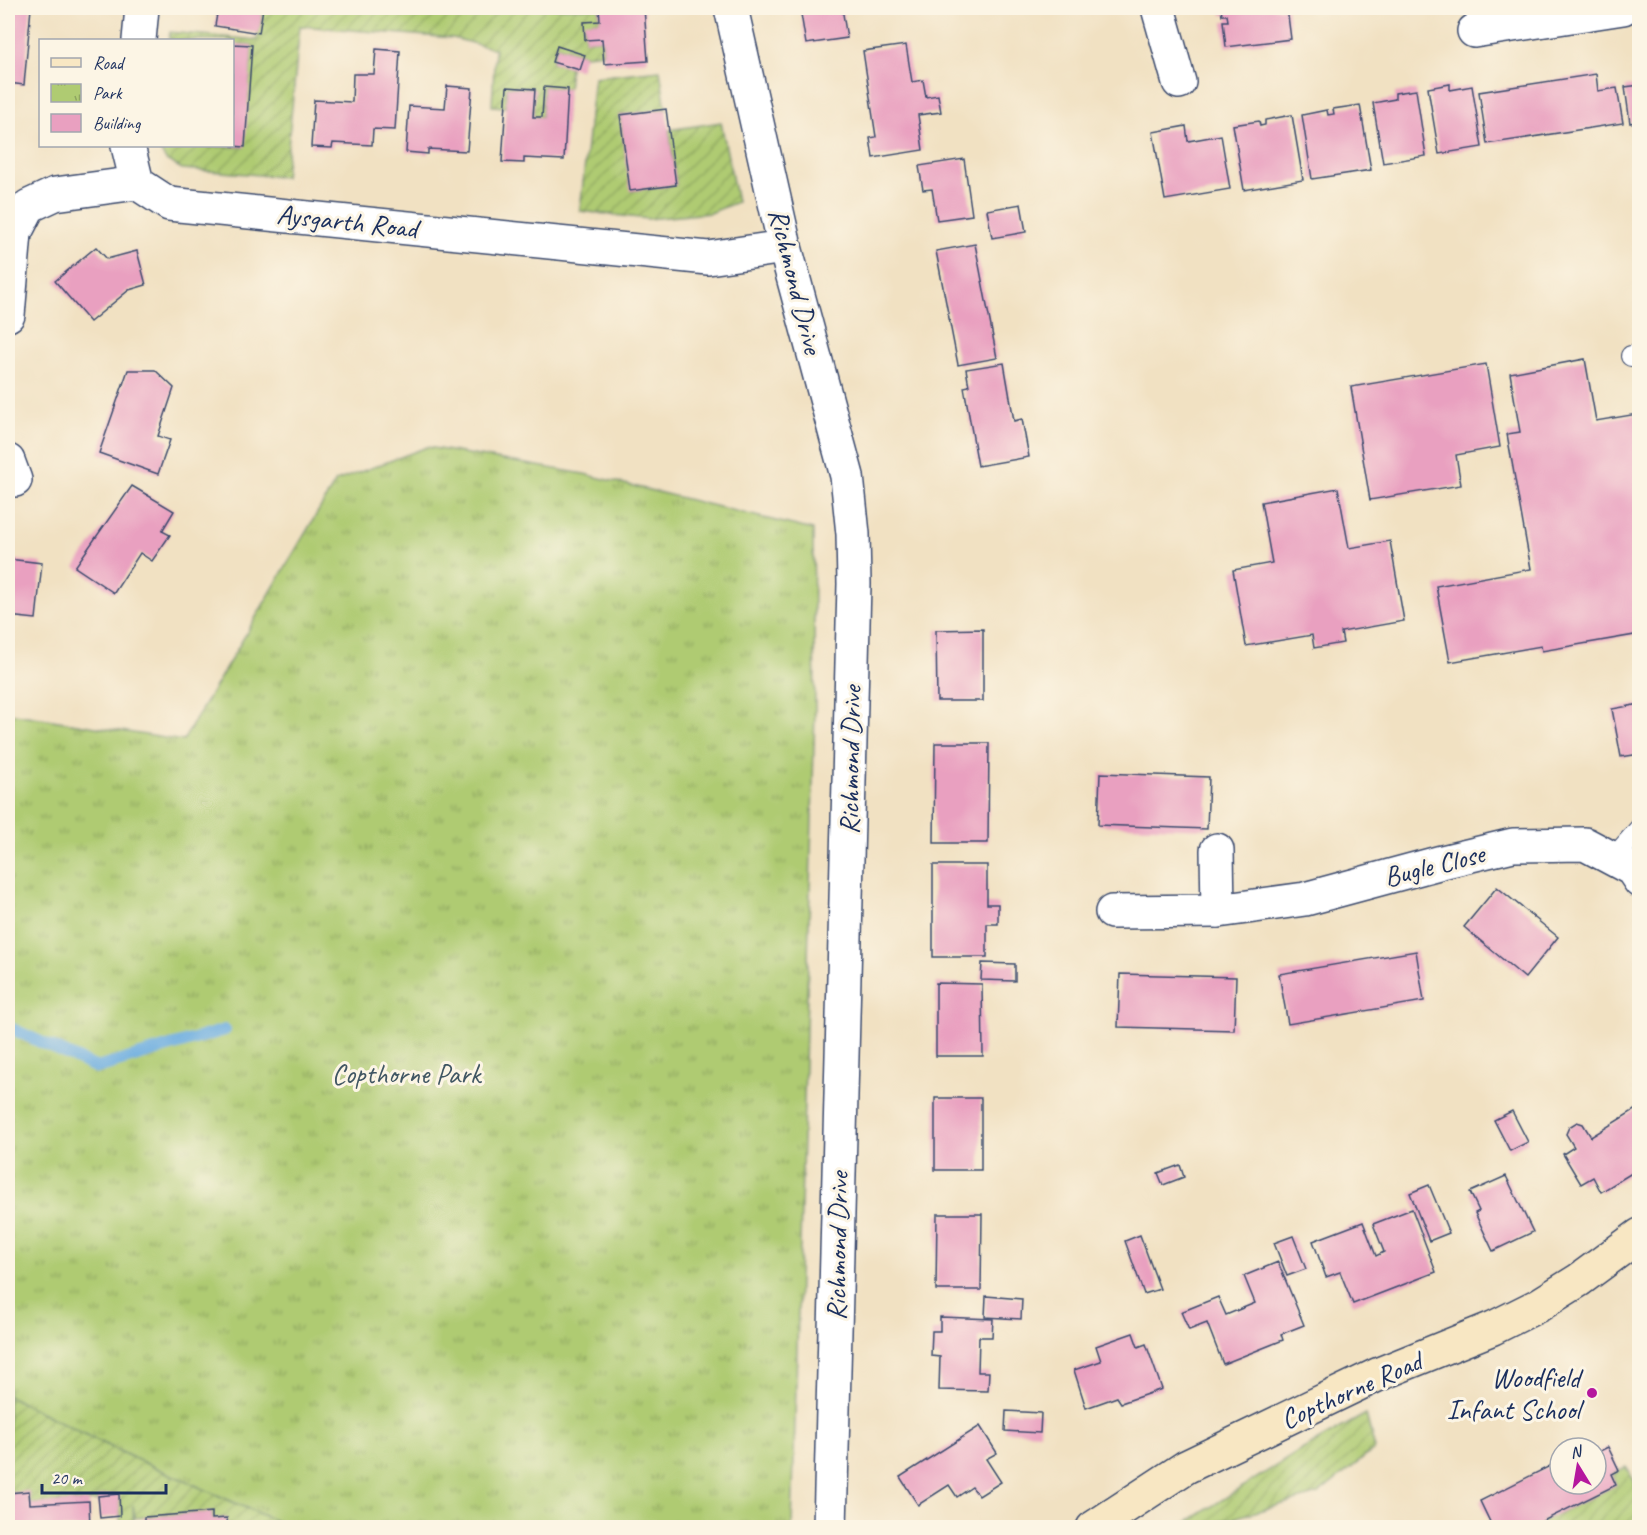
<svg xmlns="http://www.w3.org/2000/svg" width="1647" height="1535" viewBox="0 0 1647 1535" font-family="Caveat,sans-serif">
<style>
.park{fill:url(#park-tufts);stroke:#657d68;stroke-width:1.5}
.garden{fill:url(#garden-furrows);stroke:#657d68;stroke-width:1.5}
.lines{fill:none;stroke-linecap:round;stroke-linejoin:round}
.stream{stroke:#6cade0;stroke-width:12}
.building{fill:#e9a0c0}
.service-casing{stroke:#3b4a6d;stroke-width:22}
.minor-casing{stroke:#3b4a6d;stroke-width:36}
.secondary-casing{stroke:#3b4a6d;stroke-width:36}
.service{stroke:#fff;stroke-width:20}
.minor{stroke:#fff;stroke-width:33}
.secondary{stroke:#f8e7c3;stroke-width:33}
.poi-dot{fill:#b5179e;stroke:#fcf5e5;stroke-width:2}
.labels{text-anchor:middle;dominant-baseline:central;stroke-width:6;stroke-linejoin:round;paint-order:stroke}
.street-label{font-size:28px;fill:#1b2f5e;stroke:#fcf5e5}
.park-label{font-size:28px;fill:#405663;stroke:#fcf5e5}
.poi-label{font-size:28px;fill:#1b2f5e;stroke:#fcf5e5;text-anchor:end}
</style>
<defs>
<pattern id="park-tufts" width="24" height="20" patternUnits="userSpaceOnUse" patternTransform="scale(1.5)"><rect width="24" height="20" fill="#afcb72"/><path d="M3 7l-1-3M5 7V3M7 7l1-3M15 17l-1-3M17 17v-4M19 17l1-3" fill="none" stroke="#8ea561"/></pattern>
<pattern id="garden-furrows" width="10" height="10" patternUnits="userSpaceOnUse" patternTransform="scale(1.5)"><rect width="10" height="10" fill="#afcb72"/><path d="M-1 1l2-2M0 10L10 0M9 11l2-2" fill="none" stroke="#8ea561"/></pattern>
</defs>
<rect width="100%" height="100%" fill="#fcf5e5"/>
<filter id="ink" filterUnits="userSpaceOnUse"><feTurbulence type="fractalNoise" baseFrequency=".0167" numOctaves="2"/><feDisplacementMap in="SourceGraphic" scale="12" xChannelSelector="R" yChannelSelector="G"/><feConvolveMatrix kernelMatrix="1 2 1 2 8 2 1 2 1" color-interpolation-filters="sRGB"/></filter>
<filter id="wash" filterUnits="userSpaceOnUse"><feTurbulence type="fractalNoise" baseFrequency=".008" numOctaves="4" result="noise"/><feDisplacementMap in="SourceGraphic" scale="24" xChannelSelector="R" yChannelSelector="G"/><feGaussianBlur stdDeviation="1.35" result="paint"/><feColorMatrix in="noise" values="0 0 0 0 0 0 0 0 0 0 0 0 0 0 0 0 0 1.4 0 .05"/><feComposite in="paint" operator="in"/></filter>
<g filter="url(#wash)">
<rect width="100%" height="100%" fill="#f1e1c2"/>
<path class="park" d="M427,447L584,474L813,530L815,711L792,1527H289L129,1456L8,1396V713L183,741L336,481Z"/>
<g class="garden">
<path d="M263,8H599L600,21L584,23L585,40L602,39L603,53L585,55L557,46L552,62L570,67L568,89L544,87L542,117H533L534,89L507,87L506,107L492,106L495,49L453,38L300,26L285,177L182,169L166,160L157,146L244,147L252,45L233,44L232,40H169L170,32L257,40Z"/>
<path d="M660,70L666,109L620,115L631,191L676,185L669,130L721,122L737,202L710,213L648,219L580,211L594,77Z"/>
<path d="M8,1396L129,1456L289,1527H228L227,1518L212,1519V1512L135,1518L133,1505L134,1527H121L118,1494L98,1496V1501L30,1504L29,1492L8,1493Z"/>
<path d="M1366,1414L1375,1449L1318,1494L1216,1523L1217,1527H1179L1298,1452Z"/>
<path d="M1626,1467L1639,1489L1640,1524L1637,1527H1544L1541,1522L1616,1485L1611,1474Z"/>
</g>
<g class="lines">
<path class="stream" d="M8,1027L97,1068L225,1030"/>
</g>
<g id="blocks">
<g class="building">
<path d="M8,8H31L24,85L8,83Z"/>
<path d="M218,8H263L259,33L215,26Z"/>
<path d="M599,8H644L648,61L604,64L602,39L585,40L584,22L600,21Z"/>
<path d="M800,8H842L847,38L806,44Z"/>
<path d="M1221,8H1287L1291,39L1226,47L1223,21H1228L1227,15H1222Z"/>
<path d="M232,44L252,45L245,147L232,146Z"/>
<path d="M906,45L912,82L923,80L926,97L938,95L941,112L918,115L923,150L873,158L870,138L876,137L863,51Z"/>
<path d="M557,46L585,55L580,70L552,62Z"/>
<path d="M376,49L400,51L395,130L373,129L372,145L333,143L332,148L311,147L314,100L352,102L353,74H374Z"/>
<path d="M1596,74L1598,91L1617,88L1623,123L1487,144L1479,92Z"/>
<path d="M1450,84V90L1472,86L1482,147L1439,154L1428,88Z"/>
<path d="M1640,85V121L1630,123L1625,87Z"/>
<path d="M447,86L472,88L467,151L428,149V154L406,152L409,106L445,108Z"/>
<path d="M507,87L535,89L533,117H542L544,87L568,89L564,160L524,158V163L502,162Z"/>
<path d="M1416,90L1426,156L1383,163L1373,103L1395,99V93Z"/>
<path d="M1360,105L1371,170L1312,179L1302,115L1327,110L1328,115L1334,114L1333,109Z"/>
<path d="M666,109L676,185L630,191L620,115Z"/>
<path d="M1292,115L1303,180L1244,190L1233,125L1259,121L1260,126L1265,125V120Z"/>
<path d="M1186,126L1188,141L1221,135L1230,189L1165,200L1153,132Z"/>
<path d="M964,159L972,215L937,220L932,189L923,190L919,166Z"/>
<path d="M1021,204L1026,232L992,238L987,210Z"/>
<path d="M975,244L997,358L958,365L936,251Z"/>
<path d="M96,247L107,259L137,251L146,285L129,290L90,322L55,281Z"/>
<path d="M1585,359L1596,421L1637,414L1640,430V634L1542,651L1541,646L1450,662L1436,586L1531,569L1507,434L1520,432L1510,373Z"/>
<path d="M1004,363L1014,421L1022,419L1029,457L978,466L964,387L969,386L966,369Z"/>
<path d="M1486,364L1500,447L1456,455L1461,485L1370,500L1351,387Z"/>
<path d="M128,370H155L174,388L158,436L170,440L158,474L99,453Z"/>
<path d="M132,486L174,511L162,531L170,535L152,561L140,553L114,593L75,567Z"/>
<path d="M1338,488L1349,548L1390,541L1404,621L1341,632L1343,643L1314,648L1312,635L1246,646L1233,570L1272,563L1261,502Z"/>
<path d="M8,559L42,563L36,619L8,616Z"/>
<path d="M983,629V701H937L936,630Z"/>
<path d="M1640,704V754L1621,757L1612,709Z"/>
<path d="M935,743H989L988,843H934Z"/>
<path d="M1100,773L1209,777L1207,829L1098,825Z"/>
<path d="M933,865H987V904H998V924H987V957H933Z"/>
<path d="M1497,887L1558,937L1525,978L1464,927Z"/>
<path d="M1416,951L1424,1001L1288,1024L1279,974Z"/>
<path d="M982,963L1015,964V981L981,980Z"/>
<path d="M1120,974L1236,977L1234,1030L1118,1027Z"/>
<path d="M936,983L982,984L983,1056H936Z"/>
<rect x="935" y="1098" width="46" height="72"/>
<path d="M1639,1107L1640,1168L1601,1192L1593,1177L1581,1184L1563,1154L1574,1147L1566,1134L1569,1127L1577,1122L1583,1124L1591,1137Z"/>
<path d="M1512,1111L1528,1142L1510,1151L1494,1120Z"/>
<path d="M1180,1165L1184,1177L1163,1185L1158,1173Z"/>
<path d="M1506,1176L1533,1232L1493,1251L1475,1213L1479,1211L1470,1192Z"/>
<path d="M1429,1185L1449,1233L1429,1241L1410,1193Z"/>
<path d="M1412,1209L1436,1272L1353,1304L1340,1272L1326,1277L1313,1241L1363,1222L1376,1256L1384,1252L1373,1224Z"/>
<path d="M937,1214H982L981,1290H936Z"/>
<path d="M1140,1235L1160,1289L1144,1294L1125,1241Z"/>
<path d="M1293,1236L1306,1269L1287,1276L1274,1243Z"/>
<path d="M1278,1262L1304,1325L1281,1334L1283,1340L1223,1364L1207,1323L1189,1330L1181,1312L1218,1297L1226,1315L1255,1303L1244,1276Z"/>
<path d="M986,1296L1022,1299L1021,1319L985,1317Z"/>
<path d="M940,1317L993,1319L992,1337H979L978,1372H989L988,1391L939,1390L940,1357L931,1356L932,1331H940Z"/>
<path d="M1133,1333L1138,1347L1146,1344L1162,1389L1121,1403L1117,1397L1086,1408L1074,1370L1101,1361L1096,1346Z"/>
<path d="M1006,1411L1041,1413L1040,1433L1005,1431Z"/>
<path d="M980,1426L997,1453L986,1459L1001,1482L979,1496L972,1487L957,1497L949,1485L918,1505L900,1477Z"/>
<path d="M1608,1447L1619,1470L1611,1474L1616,1485L1541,1522L1544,1528H1493L1480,1501L1560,1461V1484H1596V1449L1598,1452Z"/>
<path d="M29,1491L30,1504L89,1501L90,1528H8V1493Z"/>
<path d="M119,1494L120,1516L100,1518L98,1496Z"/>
<path d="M212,1512V1519L227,1518L228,1528H144V1517Z"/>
</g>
</g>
</g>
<g filter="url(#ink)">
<use href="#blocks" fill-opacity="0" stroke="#3b4a6d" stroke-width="1.5"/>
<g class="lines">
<defs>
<g id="service">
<path d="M1631,356L1640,355"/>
<path d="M1613,859L1640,828"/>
</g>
<g id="minor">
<path d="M731,8L785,247L847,476L853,534L854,584L830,1528"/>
<path d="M1158,8L1179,82"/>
<path d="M1474,31L1623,8"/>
<path d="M139,40L142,8"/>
<path d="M128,146L137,183"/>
<path d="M8,315L15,233L29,206L55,194L137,183L169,204L708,258L785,247"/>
<path d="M8,461L15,480"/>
<path d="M1217,850L1218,911"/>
<path d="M1112,912L1218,911L1305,899L1442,862L1513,845L1585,844L1632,869L1640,881"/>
</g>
<path id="secondary" d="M1093,1528L1186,1467L1377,1375L1493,1328L1539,1305L1579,1280L1640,1235"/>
</defs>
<use href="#service" class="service-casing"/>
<use href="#minor" class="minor-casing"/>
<use href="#secondary" class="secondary-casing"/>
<use href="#service" class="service"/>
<use href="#minor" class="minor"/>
<use href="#secondary" class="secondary"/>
</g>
</g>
<circle class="poi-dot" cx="1592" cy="1393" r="6"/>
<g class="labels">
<g class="street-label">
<text transform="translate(347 221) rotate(6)">Aysgarth Road</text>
<text transform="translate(796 281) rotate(76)">Richmond Drive</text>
<text transform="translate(850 760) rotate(-89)">Richmond Drive</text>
<text transform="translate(1434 865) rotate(-14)">Bugle Close</text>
<text transform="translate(837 1246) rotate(-89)">Richmond Drive</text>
<text transform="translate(1351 1390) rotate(-24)">Copthorne Road</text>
</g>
<g class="park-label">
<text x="406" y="1073">Copthorne Park</text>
</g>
<g class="poi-label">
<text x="1580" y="1377">Woodfield<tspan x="1580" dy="32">Infant School</tspan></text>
</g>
</g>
<rect width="1647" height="1535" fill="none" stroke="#fcf5e5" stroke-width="30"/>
<rect x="39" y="39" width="195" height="108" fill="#fcf5e5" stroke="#a2a6af" stroke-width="1.5"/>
<rect x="51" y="58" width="30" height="9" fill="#f8e7c3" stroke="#a2a6af" stroke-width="1.5"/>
<text x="93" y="69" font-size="18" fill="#1b2f5e">Road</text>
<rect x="51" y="84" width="30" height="18" fill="url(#park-tufts)" stroke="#a2a6af" stroke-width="1.5"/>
<text x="93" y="99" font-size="18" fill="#1b2f5e">Park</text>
<rect x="51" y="114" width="30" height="18" fill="#e9a0c0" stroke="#a2a6af" stroke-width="1.5"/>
<text x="93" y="129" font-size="18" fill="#1b2f5e">Building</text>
<g transform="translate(1578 1466) rotate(349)"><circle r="28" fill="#fcf5e5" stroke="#a2a6af" stroke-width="1.5"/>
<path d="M0-4.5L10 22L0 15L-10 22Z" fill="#b5179e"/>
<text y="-9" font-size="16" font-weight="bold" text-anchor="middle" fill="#1b2f5e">N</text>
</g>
<path d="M42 1484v9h124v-9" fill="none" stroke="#1b2f5e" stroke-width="3"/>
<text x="51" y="1484" font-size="18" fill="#1b2f5e" stroke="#fcf5e5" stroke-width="4.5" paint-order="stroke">20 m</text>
</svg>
